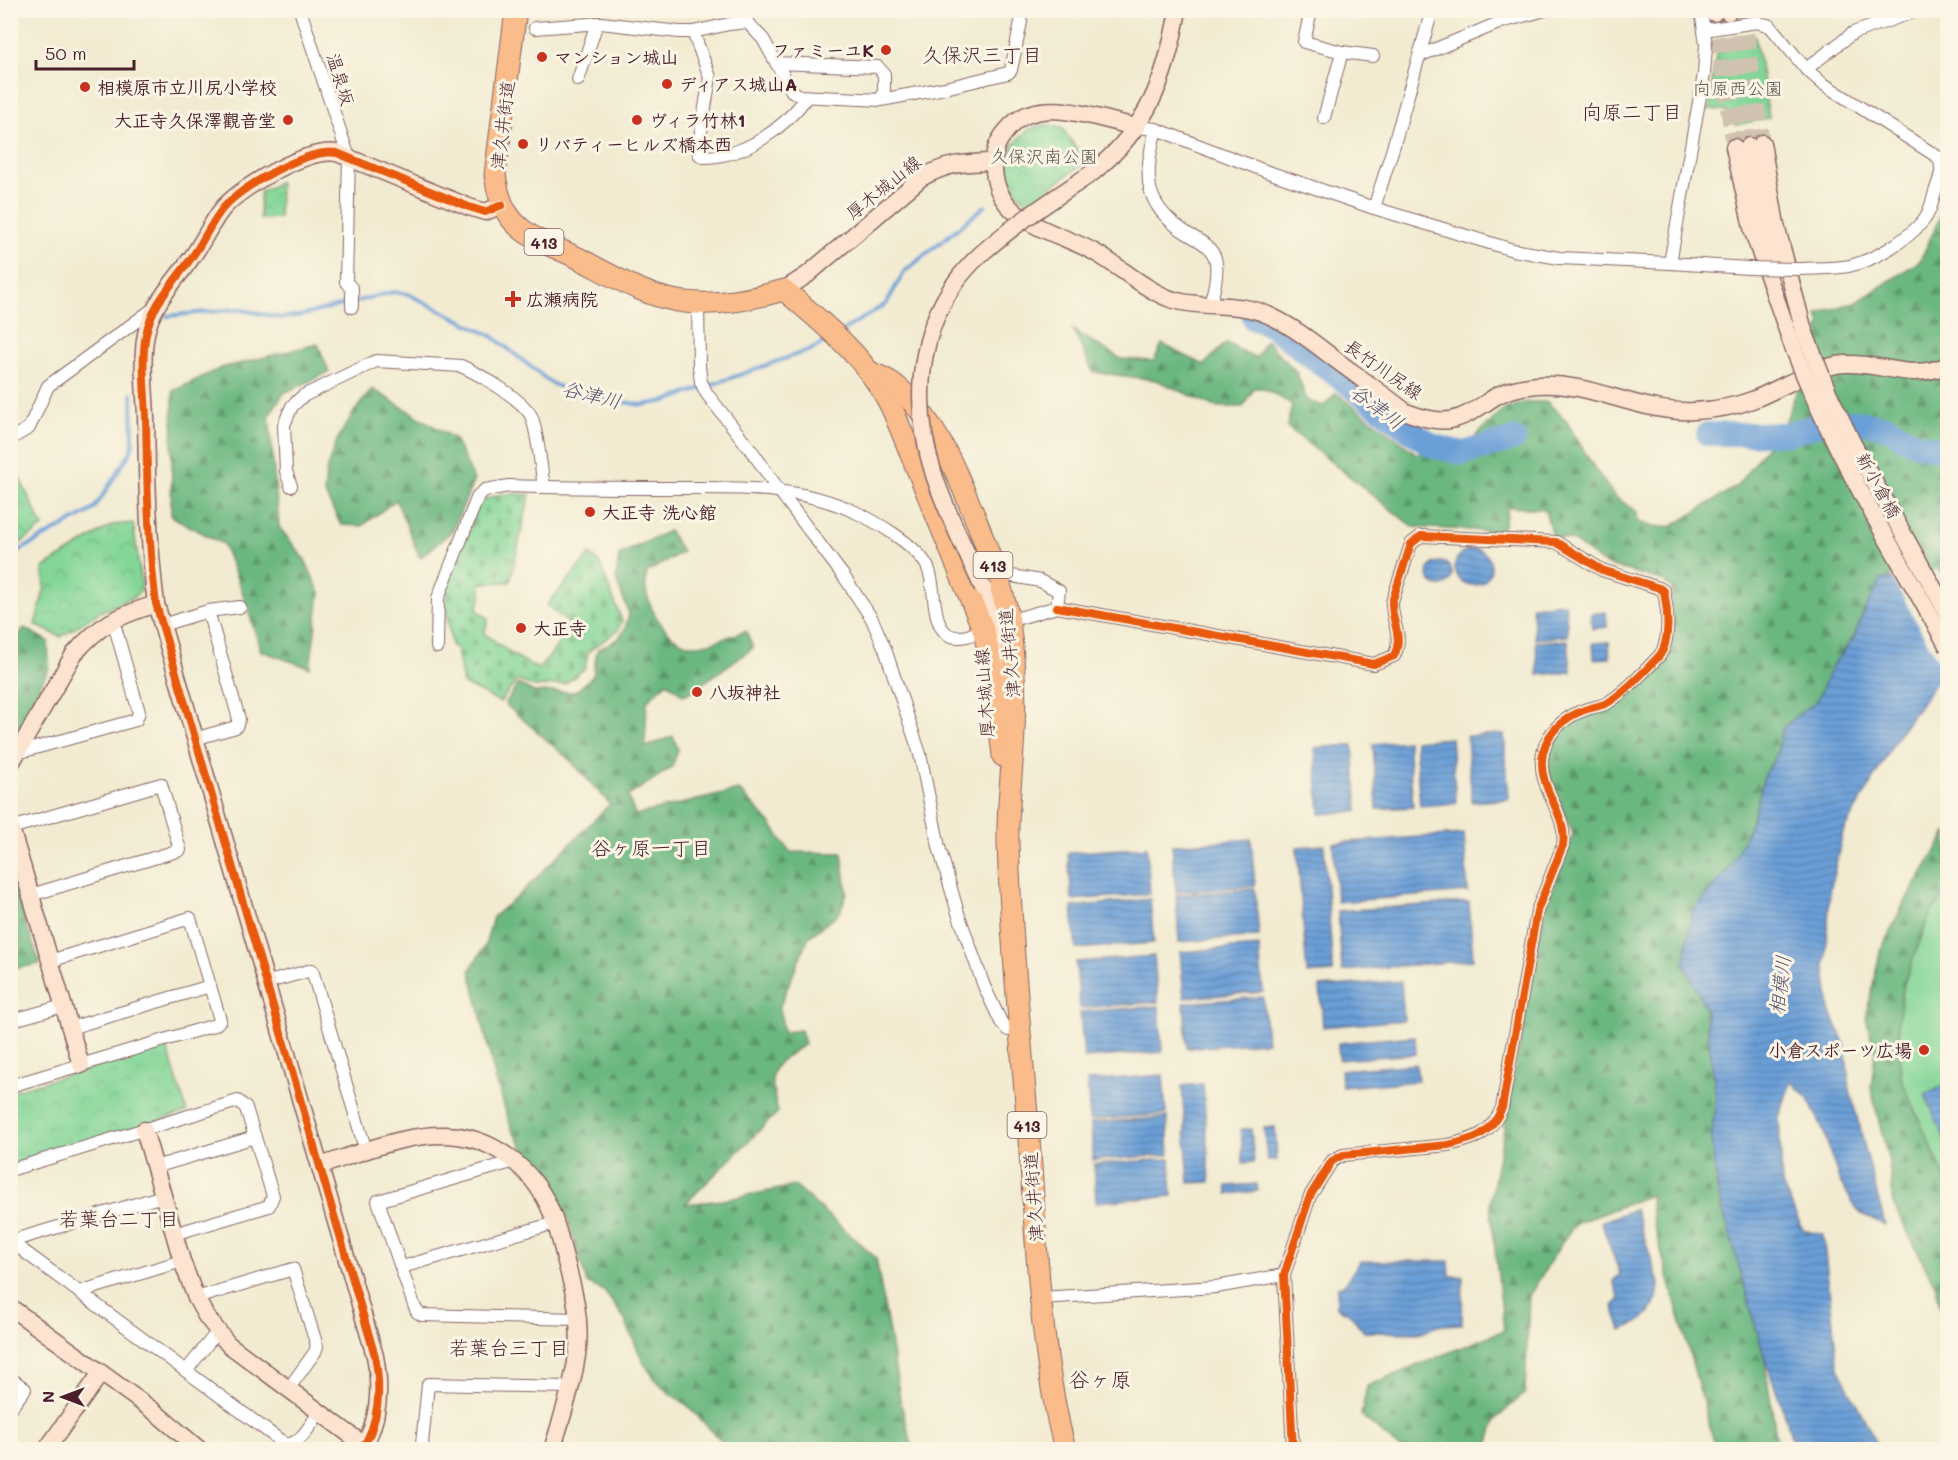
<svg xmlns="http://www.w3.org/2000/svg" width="1958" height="1460" viewBox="0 0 1958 1460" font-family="Mali,'Klee One',sans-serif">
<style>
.grass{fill:#84d698;stroke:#677a62;stroke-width:1.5}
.forest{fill:url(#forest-firs);stroke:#5a6b56;stroke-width:1.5}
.cemetery{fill:url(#cemetery-stones);stroke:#677a62;stroke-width:1.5}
.park{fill:url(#park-crowns);stroke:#677a62;stroke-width:1.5}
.water{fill:url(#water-rules);stroke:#5a5f81;stroke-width:1.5}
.pier{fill:#f2ebd1}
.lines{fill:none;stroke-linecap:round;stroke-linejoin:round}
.stream{stroke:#6a9fd7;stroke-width:4}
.river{stroke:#6a9fd7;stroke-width:24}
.secondary-tunnel{stroke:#d0c2b0;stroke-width:16;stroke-dasharray:16 8;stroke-linecap:butt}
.street-casing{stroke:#856665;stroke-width:14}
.secondary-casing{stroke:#856665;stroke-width:19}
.highway-casing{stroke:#856665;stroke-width:23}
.street{stroke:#fff;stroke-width:12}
.secondary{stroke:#fde4d0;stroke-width:16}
.highway{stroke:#f9bc8a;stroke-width:21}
.street-bridge-casing{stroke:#856665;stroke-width:14;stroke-linecap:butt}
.secondary-bridge-casing{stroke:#856665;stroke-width:19;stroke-linecap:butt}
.street-bridge{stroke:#fff;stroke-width:12}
.secondary-bridge{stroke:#fde4d0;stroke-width:16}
.cycleway-casing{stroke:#fcf5e5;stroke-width:11}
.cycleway{stroke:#e8590c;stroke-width:8}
.poi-dot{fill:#c8321e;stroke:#fcf5e5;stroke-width:2}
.labels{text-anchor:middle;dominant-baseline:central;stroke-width:6;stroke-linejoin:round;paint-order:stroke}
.shield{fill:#fcf5e5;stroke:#7f5f63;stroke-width:1.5}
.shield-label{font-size:16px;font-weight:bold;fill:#4a1f2b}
.poi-label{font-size:18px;font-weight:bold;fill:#4a1f2b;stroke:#fcf5e5;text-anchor:start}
.street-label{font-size:18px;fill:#4a1f2b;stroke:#fcf5e5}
.park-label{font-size:18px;fill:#5b564c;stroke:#fcf5e5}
.neighbourhood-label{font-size:20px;fill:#4a1f2b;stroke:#fcf5e5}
.water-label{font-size:20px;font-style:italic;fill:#575270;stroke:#fcf5e5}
.quarter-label{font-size:21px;fill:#4a1f2b;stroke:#fcf5e5}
</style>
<defs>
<pattern id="forest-firs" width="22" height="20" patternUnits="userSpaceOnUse" patternTransform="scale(1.5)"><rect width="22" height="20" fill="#6bb780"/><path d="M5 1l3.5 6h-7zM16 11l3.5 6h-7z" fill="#5a9469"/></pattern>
<pattern id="cemetery-stones" width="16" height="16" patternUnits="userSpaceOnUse" patternTransform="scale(1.5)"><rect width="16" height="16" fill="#84d698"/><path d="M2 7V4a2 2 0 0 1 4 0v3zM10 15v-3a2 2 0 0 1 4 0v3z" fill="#74b783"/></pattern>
<pattern id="park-crowns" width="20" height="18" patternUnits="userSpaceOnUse" patternTransform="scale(1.5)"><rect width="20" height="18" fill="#84d698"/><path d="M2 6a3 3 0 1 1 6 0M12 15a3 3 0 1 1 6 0" fill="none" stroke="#74b783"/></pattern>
<pattern id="water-rules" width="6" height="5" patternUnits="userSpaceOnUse" patternTransform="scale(1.5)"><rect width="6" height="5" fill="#6a9fd7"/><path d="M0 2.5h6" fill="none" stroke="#5981af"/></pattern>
</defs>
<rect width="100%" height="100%" fill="#fcf5e5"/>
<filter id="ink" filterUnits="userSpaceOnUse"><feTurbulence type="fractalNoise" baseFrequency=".0167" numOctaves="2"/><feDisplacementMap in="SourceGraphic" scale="12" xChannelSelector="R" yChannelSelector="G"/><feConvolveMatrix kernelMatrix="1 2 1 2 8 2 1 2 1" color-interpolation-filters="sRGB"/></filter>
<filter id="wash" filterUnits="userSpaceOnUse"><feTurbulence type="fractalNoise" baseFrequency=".008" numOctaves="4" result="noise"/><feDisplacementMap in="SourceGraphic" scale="24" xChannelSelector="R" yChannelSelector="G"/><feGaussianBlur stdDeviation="1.35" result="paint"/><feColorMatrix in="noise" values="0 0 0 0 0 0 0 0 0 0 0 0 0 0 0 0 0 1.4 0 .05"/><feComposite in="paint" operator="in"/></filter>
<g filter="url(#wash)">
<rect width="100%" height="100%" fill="#f2ebd1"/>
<path class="grass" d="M1947,893V1183L1901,1078L1898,1021L1904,983L1931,912Z"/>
<g class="forest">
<path d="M1947,202V570L1914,579L1864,611L1854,638L1832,666L1817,702L1800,713L1782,729L1777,755L1765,773L1756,808L1744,839L1728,870L1707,893L1684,964L1705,1007L1716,1098L1711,1141L1718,1192L1764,1356L1778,1449H1716L1653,1222L1650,1195L1577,1223L1566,1236L1529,1296L1525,1393L1496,1419L1487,1449H1400L1361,1415L1367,1386L1504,1330L1490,1204L1544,912L1573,834L1550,779L1548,766L1549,750L1555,735L1575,719L1621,703L1665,654L1673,637L1672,589L1664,581L1605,564L1571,540L1552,536L1545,509L1508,507L1502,532L1413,527L1287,427L1292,404L1263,388H1254L1243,407H1216L1156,380L1093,372L1073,330L1121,359L1154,361L1162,344L1204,365L1226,343L1256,358L1266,340L1297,373L1307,401L1324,406L1336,393L1417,454L1467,445L1504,409L1527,402H1547L1565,419L1593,466L1614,496L1637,512L1638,522L1654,527L1673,526L1737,486L1786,420L1821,324L1817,314L1859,301L1920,261Z"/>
<path d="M318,344L329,372L284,393L269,415L279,527L305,560L320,593L310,668L261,651L241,588L223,544L171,516L173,391L221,368Z"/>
<path d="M372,389L455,439L474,480L453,530L420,558L396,500L362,526L341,525L324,492L327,467L337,440L354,412Z"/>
<path d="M669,531L682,552L647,572C646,578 645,584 646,590C650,613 670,645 696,645C710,645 732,635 746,631L753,648L689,693L683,695L667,682L647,701L645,747L673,736L678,750L672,767L628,796L635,815L739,790L770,823L790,852L842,853L847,892L840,912L808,938L780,1006L783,1032L801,1030L805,1044C767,1068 768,1069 778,1112L685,1204L723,1200L795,1186L876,1258L901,1404L913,1449H729L687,1405L669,1393L655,1379L643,1362L624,1318L604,1291L587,1283L568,1219L545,1180L512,1130L496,1081L470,970L485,946L493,917L519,895L610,804L571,761L505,704L518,684L534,692H575L593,676L597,650L618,639L625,629L629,614L616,579L619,555Z"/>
<path d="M24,628L48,641L49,668L11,744V647Z"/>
<path d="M1947,833V893L1931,912L1904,983L1898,1021L1901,1078L1947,1183V1338L1936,1287L1893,1204L1889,1162L1871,1089L1875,1052L1866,1018L1880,952L1902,907Z"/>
<path d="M11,878L40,964L13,969L10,956Z"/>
</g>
<path class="cemetery" d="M501,494H530L510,582L481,583V597L477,608L478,611L487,617L488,622L484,633L513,655L538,669C552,655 562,642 569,624L547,605L590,554L600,564L622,621L618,630L588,652L585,668L565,684L535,687L517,680L500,702L463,684L457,649L452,646L447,616L446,589L480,501Z"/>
<g class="park">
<path d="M1755,36L1769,118L1735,125C1731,110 1723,110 1709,109L1716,56L1720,41Z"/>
<path d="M1052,125L1062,128L1086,162L1027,203C1008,185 1000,162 1018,140C1023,134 1030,128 1037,126C1042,125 1047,125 1052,125Z"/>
<path d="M280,182L279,218L260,219V192Z"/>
<path d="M10,458L43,527L11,550H10Z"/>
<path d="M133,523L142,589L134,597L98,613L61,637L35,625L45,587L43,568L112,525Z"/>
<path d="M167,1047L187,1112L11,1165V1091Z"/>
</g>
<g class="water">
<circle cx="1473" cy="567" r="18"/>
<circle cx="1440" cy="574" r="12"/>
<path d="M1947,570V673L1938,680L1901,731L1843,832L1830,891L1825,968L1830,1010L1845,1045L1850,1090L1885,1225L1859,1213L1840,1182L1822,1127L1808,1099L1791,1081L1779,1117L1782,1184L1803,1230L1823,1235L1838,1368L1880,1449H1794L1787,1421L1764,1356L1718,1192L1711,1141L1716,1098L1705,1007L1684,964L1692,912L1728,870L1744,839L1756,808L1765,773L1777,755L1782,729L1800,713L1817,701L1832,666L1854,638L1864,611L1882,579H1914Z"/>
<path d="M1565,603L1568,636L1535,639L1532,606Z"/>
<path d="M1606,612L1607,627L1592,629L1591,614Z"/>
<path d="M1568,640L1571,672L1538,675L1536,642Z"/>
<path d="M1609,642L1610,658L1594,659L1593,643Z"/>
<path d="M1504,734L1509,799L1472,802L1467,736Z"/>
<path d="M1451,738L1456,803L1420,806L1415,741Z"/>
<path d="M1408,741L1413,807L1377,809L1373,744Z"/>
<path d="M1353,745L1358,811L1320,814L1315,748Z"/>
<path d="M1464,834L1468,892L1337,902L1333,843Z"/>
<path d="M1251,839L1255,886L1176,892L1172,845Z"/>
<path d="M1324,845L1333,972L1307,974L1297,847Z"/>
<path d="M1147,847L1150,894L1072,900L1068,853Z"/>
<path d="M1255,889L1259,936L1179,942L1176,895Z"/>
<path d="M1150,899L1154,943L1076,949L1072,907Z"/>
<path d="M1469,902L1473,960L1342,971L1338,911Z"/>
<path d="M1259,946L1263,992L1184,998L1180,952Z"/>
<path d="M1154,956L1158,1002L1080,1008L1076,962Z"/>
<path d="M1401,981L1404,1020L1323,1027L1320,987Z"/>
<path d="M1263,997L1267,1042L1187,1048L1184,1003Z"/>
<path d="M1159,1006L1162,1052L1084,1058L1080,1012Z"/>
<path d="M1415,1036L1416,1054L1339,1060L1338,1043Z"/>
<path d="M1416,1064L1418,1081L1342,1087L1341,1070Z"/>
<path d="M1163,1075L1166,1114L1090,1120L1087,1081Z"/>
<path d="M1203,1084L1210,1182L1189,1183L1182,1086Z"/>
<path d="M1947,1084V1144L1925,1095Z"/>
<path d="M1167,1117L1169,1155L1093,1160L1091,1123Z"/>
<path d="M1275,1127L1277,1160L1267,1161L1264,1128Z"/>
<path d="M1241,1129H1251L1254,1162L1243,1163Z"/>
<path d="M1170,1159L1172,1196L1096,1202L1094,1164Z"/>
<path d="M1257,1184L1258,1191L1228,1194L1227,1186Z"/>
<path d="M1635,1209L1659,1283C1659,1309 1644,1323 1621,1330L1613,1306L1620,1299L1613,1281L1620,1274L1601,1222Z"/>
<path d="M1360,1261H1449L1450,1276H1463L1462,1324L1440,1325L1419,1333L1364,1332L1350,1314L1337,1307V1287L1344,1285Z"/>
</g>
<path class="pier" d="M1938,570L1947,586V677L1891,576H1914Z"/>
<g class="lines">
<g class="stream">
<path d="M167,316L238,309L281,318L303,315L393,292L408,294L492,336L551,383L576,394L642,405L666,401L815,348L830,338"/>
<path d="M842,331L886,304L904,272L985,206"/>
<path d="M10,560L17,552L91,511L96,506L130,453L133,444L132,394"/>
<path d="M10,579C17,595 18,605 10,621"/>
</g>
<g class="river">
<path d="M1254,319L1270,325L1402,425L1433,446L1463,453L1514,439"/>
<path d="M1708,434H1787L1833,420L1866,423L1890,428L1902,437L1920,445L1948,451"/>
</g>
</g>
</g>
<g filter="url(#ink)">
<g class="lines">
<g class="secondary-tunnel">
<path d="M1743,10L1762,143"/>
<path d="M1728,12L1749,146"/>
<path d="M1714,13L1734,147"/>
</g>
<defs>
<g id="street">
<path d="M300,10L349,158L346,282L352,289V307"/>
<path d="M1311,10L1304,42L1342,52L1373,56"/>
<path d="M535,28L601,23L679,32H693L729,24L747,22L763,39L792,91L800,96L881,100L945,88L1008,73L1011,70L1021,22"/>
<path d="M1704,30L1757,22L1770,26L1806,69L1822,83L1938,157C1945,169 1939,179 1935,192C1932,202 1930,213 1923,221C1907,240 1873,261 1849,266C1833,269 1815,268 1798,269"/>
<path d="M693,32L710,77L698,150L699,154L703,157C745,157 782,130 807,97"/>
<path d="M1419,56L1501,22L1545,10"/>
<path d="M776,63L878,67L884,74V91L881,100"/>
<path d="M1806,69L1853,33L1919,10"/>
<path d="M578,80L597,23"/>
<path d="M1324,118L1342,52"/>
<path d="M1137,127L1156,129L1268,172L1374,208L1513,250L1559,258L1670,263L1748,268"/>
<path d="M1156,129C1143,177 1143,206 1188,234C1198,240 1211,246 1215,258C1219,272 1214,291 1210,304"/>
<path d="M1374,208L1393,148L1432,10"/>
<path d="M1670,263L1704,74L1706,45L1701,10"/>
<path d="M698,303L699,366L701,382L707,394L754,454L778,489L845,578L872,619L885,649L920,754L939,847L958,913L984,986L1001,1022L1008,1030L1020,1029"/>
<path d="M10,439L29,428L48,386L153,309"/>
<path d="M291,486L286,471L284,425L292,406L303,396L376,361L461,366C479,374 525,400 532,418C538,435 541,468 544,487"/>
<path d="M996,573L1040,581L1059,591L1057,607L1005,622"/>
<path d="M1057,607L1374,664L1394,656C1404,636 1391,622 1392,602L1411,544L1421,536L1556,542L1602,570L1659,588L1664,591L1665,597C1668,614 1670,641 1660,655C1644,672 1628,689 1609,702C1602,706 1594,707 1587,709C1563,717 1543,735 1542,761C1540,791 1568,815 1563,845L1537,911L1502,1108C1490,1135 1475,1139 1448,1145L1343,1155L1332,1161L1310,1196L1284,1275L1293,1450"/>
<path d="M208,611L240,607"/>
<path d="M162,625L208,611L239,719L236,727L194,739"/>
<path d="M437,647L438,598L478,496L485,490L509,486C563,488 618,488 673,488C734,488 796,485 853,511C875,521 913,543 926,564C940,586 925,646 967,636C974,634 981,630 988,627"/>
<path d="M17,753L136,720L139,712L113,620"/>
<path d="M11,828L161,784L180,850L31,895"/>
<path d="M265,983L312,970L366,1151"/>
<path d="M10,1021L63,1006"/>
<path d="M70,1028L210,986"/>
<path d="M10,1086L215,1025L220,1020L190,918L50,961"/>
<path d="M515,1161L378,1201L414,1305L417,1312L422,1315L578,1319"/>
<path d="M155,1167L255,1137"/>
<path d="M10,1170L238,1101L246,1108L273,1196L269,1206L174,1234"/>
<path d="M10,1241L285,1444C300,1447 312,1422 320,1411"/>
<path d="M11,1241L163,1196"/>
<path d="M402,1267L555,1223"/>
<path d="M79,1292L182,1261"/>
<path d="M196,1298L293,1269L317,1346L315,1352L289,1388"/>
<path d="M1040,1298L1216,1287L1284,1275"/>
<path d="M186,1371L217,1332"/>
<path d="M10,1378L25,1389L10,1409"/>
<path d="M425,1450L422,1444L428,1384L569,1387"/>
</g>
<g id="secondary">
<path d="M1714,10V13"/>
<path d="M1728,10V12"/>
<path d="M1137,127C1098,120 1038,92 1008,129C997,141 992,153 994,170C997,224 1058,231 1096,253C1119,266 1151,294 1174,300C1204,309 1239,301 1268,315C1293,326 1315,344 1336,360C1360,378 1383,394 1406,412C1420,417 1435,422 1450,420C1468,417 1483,404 1498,395C1510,389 1525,386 1538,385C1591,381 1640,414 1694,411C1713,410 1734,407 1752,400C1779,390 1817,365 1845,364C1883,362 1909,382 1948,365"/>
<path d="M1762,143L1776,225L1804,331"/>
<path d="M1749,146L1771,256"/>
<path d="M1734,147L1753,232L1789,336"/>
<path d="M1092,173C1148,128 1166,79 1178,10"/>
<path d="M784,290L807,275L921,178C948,163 963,163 993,162"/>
<path d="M983,588L996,625L1005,671"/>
<path d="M10,765L74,654C100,624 118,616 156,604"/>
<path d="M10,825L81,1065"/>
<path d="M144,1130L182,1261L196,1298L206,1316L228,1344L364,1445"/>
<path d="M320,1166C363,1152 412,1130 458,1136C500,1142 537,1174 552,1214C558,1228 561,1243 565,1258C573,1288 581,1316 578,1348C574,1382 562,1417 552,1450"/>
<path d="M10,1307L155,1412L200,1450"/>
<path d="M46,1450L101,1373"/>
<path d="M361,1450C380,1423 381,1387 375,1356L156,604C148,542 147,479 146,417C145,390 141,360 146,334C152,303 174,283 192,257C204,241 211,222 224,207C244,185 308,148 337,153L469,207L485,212L502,205"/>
</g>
<g id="highway">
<path d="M516,10L495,175C498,195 503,213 519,227C535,241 557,248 576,257C610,274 646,298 685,302C719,306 752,299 784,290C826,325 872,363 894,413L983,629L993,669L1003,756"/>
<path d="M870,372C879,376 888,379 895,385C937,419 961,482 980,530C991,560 1004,590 1009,622C1014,657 1016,693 1014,729C1013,767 1007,804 1008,842C1011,945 1022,1049 1030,1152C1037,1252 1040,1352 1065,1450"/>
</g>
</defs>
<use href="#street" class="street-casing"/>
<use href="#secondary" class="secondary-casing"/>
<use href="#highway" class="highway-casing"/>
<use href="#street" class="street"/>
<use href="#secondary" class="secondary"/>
<use href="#highway" class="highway"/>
<defs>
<path id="street-bridge" d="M1748,268L1798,269"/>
<g id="secondary-bridge">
<path d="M1804,331L1828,392L1853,444L1948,614"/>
<path d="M1789,336C1829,446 1891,545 1948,647"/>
<path d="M983,588C966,551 947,514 934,475C909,397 918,310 982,253C1016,223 1055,198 1092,173"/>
</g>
</defs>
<use href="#street-bridge" class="street-bridge-casing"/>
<use href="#secondary-bridge" class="secondary-bridge-casing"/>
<use href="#street-bridge" class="street-bridge"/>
<use href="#secondary-bridge" class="secondary-bridge"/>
<defs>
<g id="cycleway">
<path d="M1057,607L1374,664L1394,656C1404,636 1391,622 1392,602L1411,544L1421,536L1556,542L1602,570L1659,588L1664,591L1665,597C1668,614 1670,641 1660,655C1644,672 1628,689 1609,702C1602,706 1594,707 1587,709C1563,717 1543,735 1542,761C1540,791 1568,815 1563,845L1537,911L1502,1108C1490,1135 1475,1139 1448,1145L1343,1155L1332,1161L1310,1196L1284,1275L1293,1450"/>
<path d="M361,1450C380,1423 381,1387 375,1356L156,604C148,542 147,479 146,417C145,390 141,360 146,334C152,303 174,283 192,257C204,241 211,222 224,207C244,185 308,148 337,153L469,207L485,212L502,205"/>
</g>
</defs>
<use href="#cycleway" class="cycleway-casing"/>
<use href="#cycleway" class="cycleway"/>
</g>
</g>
<g class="poi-dot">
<circle cx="886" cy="50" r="6"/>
<circle cx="542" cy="57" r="6"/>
<circle cx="667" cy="84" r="6"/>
<circle cx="85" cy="87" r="6"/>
<circle cx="288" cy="120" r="6"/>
<circle cx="637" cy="120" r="6"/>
<circle cx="523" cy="144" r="6"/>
<path d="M510 290h6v6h6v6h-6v6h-6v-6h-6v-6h6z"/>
<circle cx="590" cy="512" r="6"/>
<circle cx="521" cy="628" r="6"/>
<circle cx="697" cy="692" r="6"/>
<circle cx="1924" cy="1050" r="6"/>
</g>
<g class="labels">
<g class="shield">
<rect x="524.5" y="229" width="39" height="26" rx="4.5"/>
<rect x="973.5" y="552" width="39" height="26" rx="4.5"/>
<rect x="1007.5" y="1112" width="39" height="26" rx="4.5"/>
</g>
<g class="shield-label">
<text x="544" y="242">413</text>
<text x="993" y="565">413</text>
<text x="1027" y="1125">413</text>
</g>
<g class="poi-label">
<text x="874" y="50" text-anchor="end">ファミーユK</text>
<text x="554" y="57">マンション城山</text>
<text x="679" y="84">ディアス城山A</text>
<text x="97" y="87">相模原市立川尻小学校</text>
<text x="276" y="120" text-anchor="end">大正寺久保澤觀音堂</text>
<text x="649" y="120">ヴィラ竹林1</text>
<text x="535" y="144">リバティーヒルズ橋本西</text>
<text x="526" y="299">広瀬病院</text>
<text x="602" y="512">大正寺 洗心館</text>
<text x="533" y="628">大正寺</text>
<text x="709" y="692">八坂神社</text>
<text x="1912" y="1050" text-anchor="end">小倉スポーツ広場</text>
</g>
<g class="street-label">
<text transform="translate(341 79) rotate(73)">温泉坂</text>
<text transform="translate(502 125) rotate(-83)">津久井街道</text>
<text transform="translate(883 187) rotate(-39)">厚木城山線</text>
<text transform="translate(1384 369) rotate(35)">長竹川尻線</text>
<text transform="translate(1879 485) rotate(61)">新小倉橋</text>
<text transform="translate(1009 653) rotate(-95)">津久井街道</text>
<text transform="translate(984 693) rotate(-94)">厚木城山線</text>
<text transform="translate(1033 1197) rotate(-94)">津久井街道</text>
</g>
<g class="park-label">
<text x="1738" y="88">向原西公園</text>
<text x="1044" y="156">久保沢南公園</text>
</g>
<g class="neighbourhood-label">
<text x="982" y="54">久保沢三丁目</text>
<text x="1632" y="111">向原二丁目</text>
<text x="651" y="847">谷ヶ原一丁目</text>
<text x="119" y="1218">若葉台二丁目</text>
<text x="509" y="1347">若葉台三丁目</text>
</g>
<g class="water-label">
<text transform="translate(592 394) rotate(14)">谷津川</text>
<text transform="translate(1378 406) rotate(37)">谷津川</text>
<text transform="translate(1779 985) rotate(-83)">相模川</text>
</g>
<g class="quarter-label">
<text x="1100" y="1378">谷ヶ原</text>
</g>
</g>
<rect width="1958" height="1460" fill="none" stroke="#fcf5e5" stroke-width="36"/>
<g transform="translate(63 1397) rotate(270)" stroke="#fcf5e5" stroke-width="4.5" paint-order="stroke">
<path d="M0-4.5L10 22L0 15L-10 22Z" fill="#4a1f2b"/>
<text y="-9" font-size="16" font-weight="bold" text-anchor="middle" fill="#4a1f2b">N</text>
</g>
<path d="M36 60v9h98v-9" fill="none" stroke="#4a1f2b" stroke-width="3"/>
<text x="45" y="60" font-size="18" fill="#4a1f2b" stroke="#fcf5e5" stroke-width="4.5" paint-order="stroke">50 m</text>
</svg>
